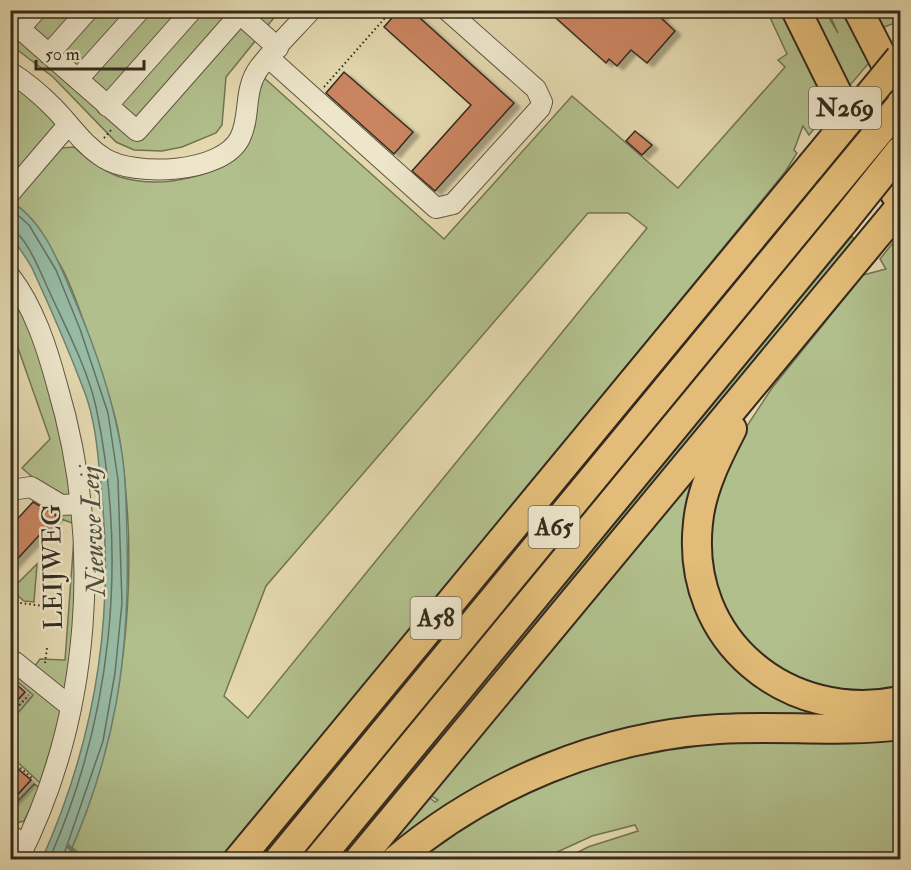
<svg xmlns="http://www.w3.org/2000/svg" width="911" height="870" viewBox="0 0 911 870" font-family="'IM FELL Double Pica',serif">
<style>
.green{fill:#b1bf8c;stroke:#727454;stroke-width:1.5;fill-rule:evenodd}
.water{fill:#97bba5;stroke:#6f816f;stroke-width:1.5}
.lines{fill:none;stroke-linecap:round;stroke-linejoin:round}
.shore{stroke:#667261;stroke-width:1.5}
.stream{stroke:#6f816f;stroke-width:4.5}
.building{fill:#ca8561;stroke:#342a1d;stroke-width:1.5;filter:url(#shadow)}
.minor-casing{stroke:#605642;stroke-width:22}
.highway-casing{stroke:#342a1d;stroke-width:32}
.path{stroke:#342a1d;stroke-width:2;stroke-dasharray:1.5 3;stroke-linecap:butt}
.minor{stroke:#ede6cb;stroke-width:20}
.highway{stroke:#e2bc78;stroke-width:28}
.highway-bridge-casing{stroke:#342a1d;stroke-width:32;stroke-linecap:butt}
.highway-bridge{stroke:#e2bc78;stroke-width:28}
.labels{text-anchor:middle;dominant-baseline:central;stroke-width:5;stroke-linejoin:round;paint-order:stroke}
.shield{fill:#ede6cb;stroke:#6c6251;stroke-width:1.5}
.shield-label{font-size:24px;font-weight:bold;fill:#342a1d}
.street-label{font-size:26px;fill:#342a1d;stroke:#ede6cb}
.water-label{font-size:27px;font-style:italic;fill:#4d4e3f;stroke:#ede6cb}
</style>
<defs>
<filter id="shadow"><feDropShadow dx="6" dy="4" stdDeviation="1.5" flood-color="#0004"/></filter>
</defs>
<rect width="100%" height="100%" fill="#e4d8af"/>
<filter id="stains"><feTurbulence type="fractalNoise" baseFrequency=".00333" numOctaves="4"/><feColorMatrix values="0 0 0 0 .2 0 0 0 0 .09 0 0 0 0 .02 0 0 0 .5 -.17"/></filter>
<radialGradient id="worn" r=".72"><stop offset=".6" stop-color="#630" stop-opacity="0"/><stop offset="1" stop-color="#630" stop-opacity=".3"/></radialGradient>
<g class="green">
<path d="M273,10L277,14L226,77L222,125L216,133L182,147L162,151L134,150L116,142L53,77L11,45V11Z"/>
<path d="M767,11H785L835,104L809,135L803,126L794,150L797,153L785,172L282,787L220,859H67C125,730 141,581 120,441C115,409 103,379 93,349C84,322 75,293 62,268C49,245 29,224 13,203L62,148L74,147C87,159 102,171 120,177C161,189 222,179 246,142C259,123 255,97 262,76L444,239L572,96L678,188L785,67L778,60L787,54ZM588,213H628L647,228L248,718L224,696L266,586Z"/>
<path d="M804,11H825L838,33L828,11H847L873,58L846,90Z"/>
<path d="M871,11H900V21L879,29Z"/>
<path d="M11,80L60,124L11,182Z"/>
<path d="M817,175L820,180L259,859L251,860Z"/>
<path d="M835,206L838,212L330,827L302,859L292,860Z"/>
<path d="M900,234V695L858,700L764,665L717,602L705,528L741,435L772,388L863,275L886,269L880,259Z"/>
<path d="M852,236L854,240L346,859L338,860Z"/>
<path d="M11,291L41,350L73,488L69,495L52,494L22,468L50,439L11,328Z"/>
<path d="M709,455L699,485L716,634L855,714L649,733L387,859L377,860L429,797L435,802L438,800L430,795Z"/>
<path d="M63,513L76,514L79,560L67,693L34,667L40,659L65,660L75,524L61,519Z"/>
<path d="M37,564L34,602L24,601L11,590Z"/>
<path d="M11,669L63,709L40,783L11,756V721L33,695L11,676Z"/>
<path d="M900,734V859H565L588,847L638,831L635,825L592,836L542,859L410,860L444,835L570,771L678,743Z"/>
<path d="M34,784L40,788L24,821L12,824L11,803L14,805Z"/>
</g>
<path class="water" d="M10,201C45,221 61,268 76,303C94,345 110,391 119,437C126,469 126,504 127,536C130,654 116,751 67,859H42C95,741 115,616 101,487C98,456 96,423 85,393C69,351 51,309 32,268C27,258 13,241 11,233C8,224 11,210 10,201Z"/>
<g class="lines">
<g class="shore">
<path d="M10,208L29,225L56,270L80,329L108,413L118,480L122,603L115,673L103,741L62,860"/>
<path d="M10,230C26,232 43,279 50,293C66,328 88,370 96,407C128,559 112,718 49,860"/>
</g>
<path class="stream" d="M68,846L85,860"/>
</g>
<g class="building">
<path d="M399,10H411L514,103L435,191L412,171L471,105L384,27Z"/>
<path d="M547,10H666L660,17L675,31L647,63L631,50L617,66L609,59L606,63Z"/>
<path d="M344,72L413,132L394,154L326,93Z"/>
<path d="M635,131L652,145L642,155L626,141Z"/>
<path d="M33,502L57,516L10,567V527Z"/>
<path d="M10,679L25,692L10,708Z"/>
<path d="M10,762L31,780L10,803Z"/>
</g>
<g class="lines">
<defs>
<g id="minor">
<path d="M240,14L278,48"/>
<path d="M10,20L137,131L240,14L238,10"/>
<path d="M20,28L36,10"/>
<path d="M49,54L88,10"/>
<path d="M269,58L436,208L453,204L540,108L542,102L536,89L447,10"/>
<path d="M10,72C26,82 40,94 53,107C70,124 83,145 104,158C134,177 222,174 240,138C251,116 243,90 259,68C274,48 294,29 311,10"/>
<path d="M78,79L140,10"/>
<path d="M107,106L192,10"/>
<path d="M10,193L68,125"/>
<path d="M10,276C34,307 47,348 57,385C103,540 92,714 18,860"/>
<path d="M18,489L31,487L61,505L81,504"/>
<path d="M15,662L71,707"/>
<path d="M10,834L24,847"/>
</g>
<g id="highway">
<path d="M796,10L844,107L900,202"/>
<path d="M858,10L900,92"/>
<path d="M732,429C717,458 701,490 698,523C685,641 788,724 900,701"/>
<path d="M238,860L811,166"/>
<path d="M279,860L828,193"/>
<path d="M318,860L844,221"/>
<path d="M359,860L900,207"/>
<path d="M396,860C486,784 602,736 719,729C780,725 840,733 900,725"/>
</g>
</defs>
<use href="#minor" class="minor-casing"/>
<use href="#highway" class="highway-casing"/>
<g class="path">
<path d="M10,52L16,56"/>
<path d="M324,87L392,10"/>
<path d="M104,138L112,129"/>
<path d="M10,594L21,603L51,607"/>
<path d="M45,663L47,648"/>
<path d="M10,715L29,695"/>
<path d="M10,759L33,779"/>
</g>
<use href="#minor" class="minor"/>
<use href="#highway" class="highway"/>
<defs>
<g id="highway-bridge">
<path d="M811,166L900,58"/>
<path d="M828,193L900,106"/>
<path d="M844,221L900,151"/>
</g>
</defs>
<use href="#highway-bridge" class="highway-bridge-casing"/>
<use href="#highway-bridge" class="highway-bridge"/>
</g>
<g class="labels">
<g class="shield">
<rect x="809" y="87" width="72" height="42" rx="4.5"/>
<rect x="528.5" y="506" width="51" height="42" rx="4.5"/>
<rect x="410.5" y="597" width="51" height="42" rx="4.5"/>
</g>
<g class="shield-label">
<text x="845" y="108">N269</text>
<text x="554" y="527">A65</text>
<text x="436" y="618">A58</text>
</g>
<g class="street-label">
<text transform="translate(53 567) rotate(-91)">LEIJWEG</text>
</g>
<g class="water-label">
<text transform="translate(93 531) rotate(-93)">Nieuwe Leij</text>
</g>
</g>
<rect width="911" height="870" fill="none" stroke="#e4d8af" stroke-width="36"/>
<rect x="12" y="12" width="887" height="846" fill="none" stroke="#342a1d" stroke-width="3"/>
<rect x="18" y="18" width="875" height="834" fill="none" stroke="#342a1d" stroke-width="1.5"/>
<path d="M36 60v9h108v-9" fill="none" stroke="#342a1d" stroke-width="3"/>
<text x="45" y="60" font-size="18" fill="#342a1d" stroke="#ede6cb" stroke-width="4.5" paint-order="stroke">50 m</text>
<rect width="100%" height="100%" filter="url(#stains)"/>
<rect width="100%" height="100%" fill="url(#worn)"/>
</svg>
